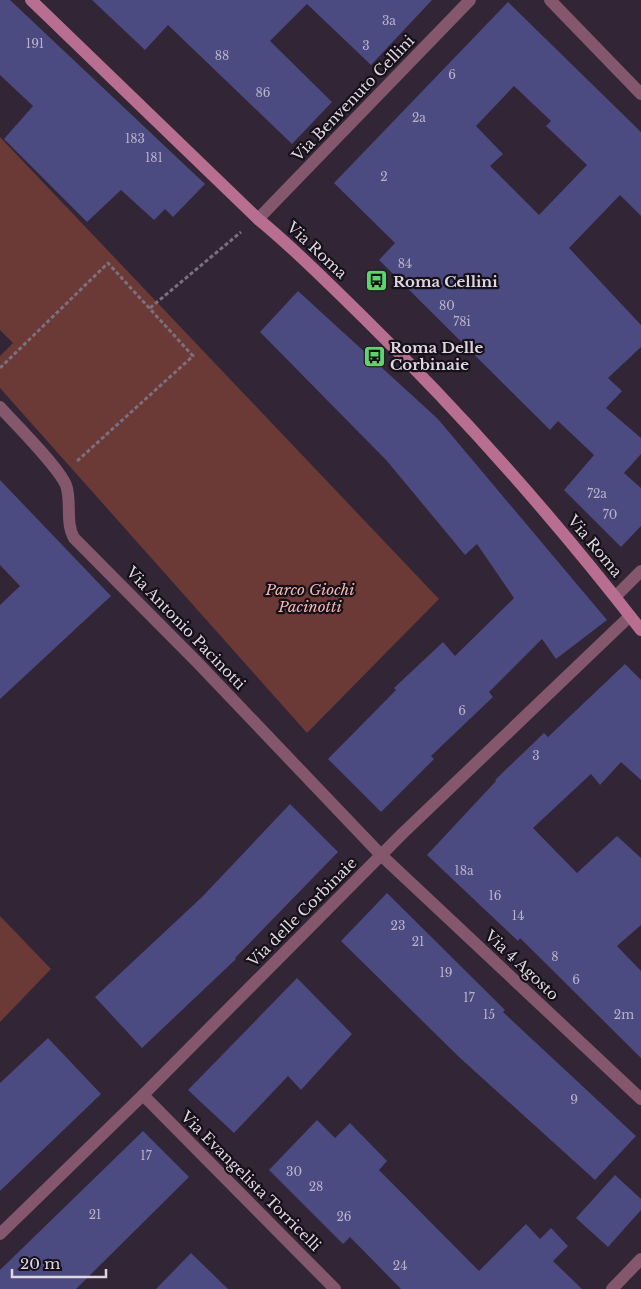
<svg xmlns="http://www.w3.org/2000/svg" width="641" height="1289" viewBox="0 0 641 1289" font-family="'Libre Baskerville',serif">
<style>
.green{fill:#6b3936}
.building{fill:#4b4a81;fill-rule:evenodd}
.lines{fill:none;stroke-linecap:round;stroke-linejoin:round}
.path{stroke:#7b707f;stroke-width:3;stroke-dasharray:4 2.5;stroke-linecap:butt}
.street{stroke:#84576c;stroke-width:12}
.secondary{stroke:#b76e91;stroke-width:12}
.labels{text-anchor:middle;dominant-baseline:central;stroke-width:4.5;stroke-linejoin:round;paint-order:stroke}
.number-label{font-size:12px;fill:#b9b3c9}
.street-label{font-size:15px;fill:#ded6e1;stroke:#161018}
.poi-label{font-size:15px;font-weight:bold;fill:#ded6e1;stroke:#161018;text-anchor:start}
.park-label{font-size:15px;font-style:italic;fill:#f3b6b1;stroke:#161018}
</style>
<rect width="100%" height="100%" fill="#312536"/>
<g class="green">
<path d="M0,137L439,599L307,733L0,388V356L13,343L0,330Z"/>
<path d="M0,916L51,969L0,1022Z"/>
</g>
<g class="building">
<path d="M0,0H10L205,184L173,217L165,209L154,220L121,190L87,222L4,139L33,106L0,75Z"/>
<path d="M92,0H432L371,65L307,4L270,41L332,102L292,144L168,25L145,50Z"/>
<path d="M508,2L641,132V216L620,195L569,248L641,325V347L608,378L622,391L606,408L641,438V454L624,473L641,488V526L621,547L564,490L594,455L558,421L550,430L379,260L395,243L334,183ZM514,86L551,121L546,126L587,165L539,215L490,166L503,154L476,126Z"/>
<path d="M298,291L438,419L607,620L556,659L542,639L489,692L493,697L431,756L434,759L381,812L328,759L396,690L394,688L443,642L455,656L514,598L477,544L465,555L387,461L260,332Z"/>
<path d="M0,480L111,596L0,699V605L20,586L0,565Z"/>
<path d="M625,664L641,680V780L621,762L600,785L591,774L533,828L577,873L617,836L641,858V925L617,946L641,971V1058L520,938L518,941L427,855L496,781L495,780L544,733L548,737Z"/>
<path d="M290,804L338,852L235,958L236,959L142,1048L95,997L202,897Z"/>
<path d="M387,893L505,1010L503,1012L636,1136L595,1180L459,1057L341,941Z"/>
<path d="M297,978L352,1034L301,1090L288,1076L234,1133L188,1090Z"/>
<path d="M48,1038L101,1094L0,1191V1083Z"/>
<path d="M317,1120L335,1138L350,1123L387,1161L379,1170L479,1271L526,1224L540,1239L551,1228L568,1246L553,1261L582,1289H401L350,1237L343,1244L269,1170Z"/>
<path d="M143,1131L189,1177L76,1289H0V1270Z"/>
<path d="M615,1175L641,1199V1210L608,1247L576,1218Z"/>
<path d="M191,1253L228,1289H156Z"/>
</g>
<g class="lines">
<g class="path">
<path d="M150,308L241,232"/>
<path d="M0,368L108,263L193,356L76,462"/>
</g>
<g class="street">
<path d="M550,0L641,94"/>
<path d="M258,219L470,0"/>
<path d="M0,407C16,425 57,465 66,485C72,502 65,522 74,538L197,662L381,855L641,1099"/>
<path d="M616,596L641,571"/>
<path d="M143,1095L335,1289"/>
<path d="M0,1234L143,1095L402,834L630,616"/>
<path d="M612,1289L641,1259"/>
</g>
<path class="secondary" d="M31,0L258,219C295,249 328,283 363,317C463,415 555,519 641,630"/>
</g>
<defs>
<symbol id="bus-square" viewBox="-11 -11 22 22"><rect x="-9" y="-9" width="18" height="18" rx="4" fill="#5cd56d" stroke="#161018"/><path d="M-5-6H5V4H4V6H2V4H-2V6H-4V4H-5ZM-3.5-4V0h7V-4ZM-3.5 1.2v1.5H-2V1.2ZM2 1.2v1.5H3.5V1.2Z" fill="#111"/></symbol>
</defs>
<g fill-rule="evenodd">
<use href="#bus-square" x="364" y="268" width="25" height="25"/>
<use href="#bus-square" x="362" y="344" width="25" height="25"/>
</g>
<g class="labels">
<g class="number-label">
<text x="389" y="20">3a</text>
<text x="35" y="43">191</text>
<text x="366" y="45">3</text>
<text x="222" y="55">88</text>
<text x="452" y="74">6</text>
<text x="263" y="92">86</text>
<text x="419" y="117">2a</text>
<text x="135" y="138">183</text>
<text x="154" y="157">181</text>
<text x="384" y="176">2</text>
<text x="405" y="263">84</text>
<text x="447" y="305">80</text>
<text x="462" y="321">78i</text>
<text x="597" y="493">72a</text>
<text x="610" y="514">70</text>
<text x="462" y="710">6</text>
<text x="536" y="755">3</text>
<text x="464" y="870">18a</text>
<text x="495" y="895">16</text>
<text x="518" y="915">14</text>
<text x="398" y="925">23</text>
<text x="418" y="941">21</text>
<text x="555" y="956">8</text>
<text x="446" y="972">19</text>
<text x="576" y="979">6</text>
<text x="469" y="997">17</text>
<text x="489" y="1014">15</text>
<text x="624" y="1014">2m</text>
<text x="574" y="1099">9</text>
<text x="146" y="1155">17</text>
<text x="294" y="1171">30</text>
<text x="316" y="1186">28</text>
<text x="95" y="1214">21</text>
<text x="344" y="1216">26</text>
<text x="400" y="1265">24</text>
</g>
<g class="street-label">
<text transform="translate(353 98) rotate(-46)">Via Benvenuto Cellini</text>
<text transform="translate(317 250) rotate(43)">Via Roma</text>
<text transform="translate(595 546) rotate(50)">Via Roma</text>
<text transform="translate(186 628) rotate(46)">Via Antonio Pacinotti</text>
<text transform="translate(302 912) rotate(-45)">Via delle Corbinaie</text>
<text transform="translate(522 965) rotate(43)">Via 4 Agosto</text>
<text transform="translate(251 1181) rotate(45)">Via Evangelista Torricelli</text>
</g>
<g class="poi-label">
<text x="393" y="281">Roma Cellini</text>
<text x="390" y="347">Roma Delle<tspan x="390" dy="17">Corbinaie</tspan></text>
</g>
<g class="park-label">
<text x="310" y="589">Parco Giochi<tspan x="310" dy="17">Pacinotti</tspan></text>
</g>
</g>
<path d="M12 1269v8h94v-8" fill="none" stroke="#ded6e1" stroke-width="2.5"/>
<text x="20" y="1269" font-size="15" fill="#ded6e1" stroke="#161018" stroke-width="4" paint-order="stroke">20 m</text>
</svg>
